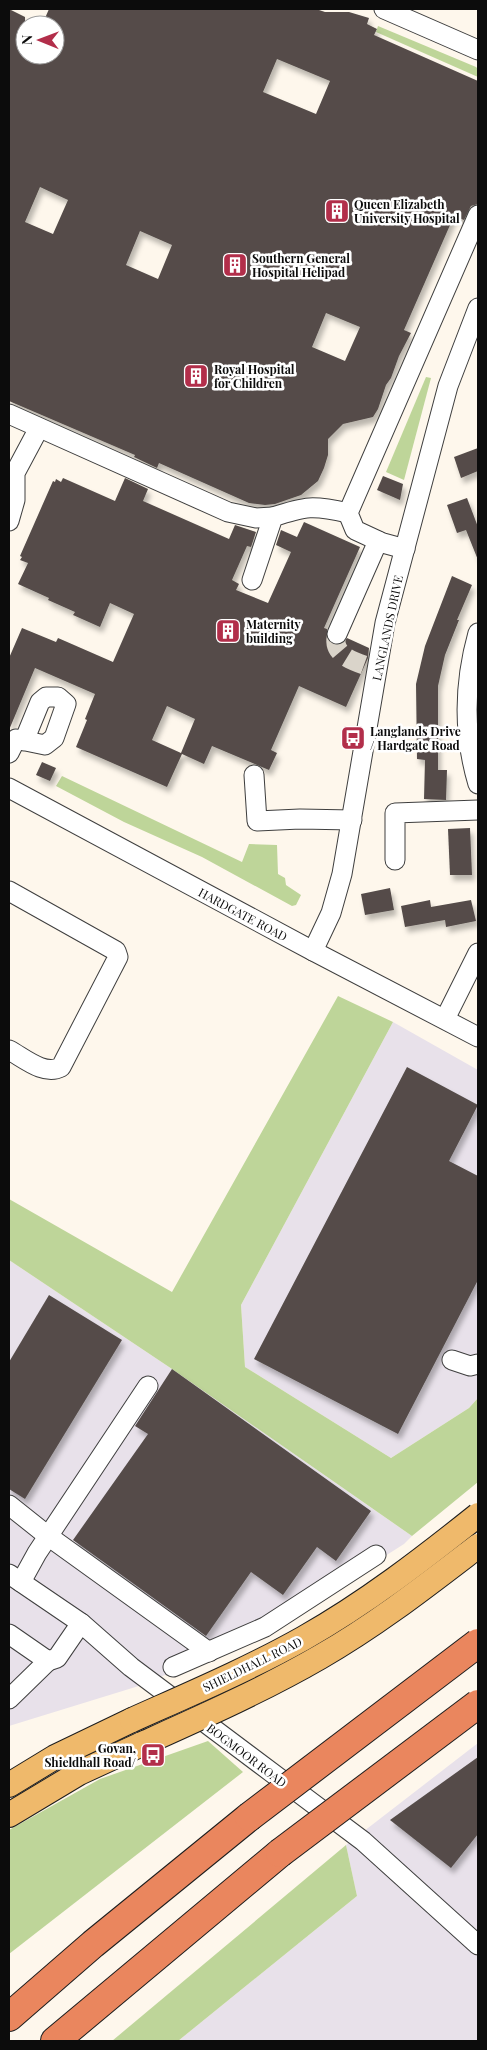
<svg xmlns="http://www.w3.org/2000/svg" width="487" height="2050" viewBox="0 0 487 2050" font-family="'Playfair Display',serif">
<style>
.industrial{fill:#e8e1ea}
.forest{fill:#bed599}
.building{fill:#544c49;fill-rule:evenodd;filter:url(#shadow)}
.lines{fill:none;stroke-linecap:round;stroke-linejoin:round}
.minor-tunnel{stroke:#dad4ca;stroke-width:19;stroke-dasharray:19 9;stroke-linecap:butt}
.minor-casing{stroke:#3f3f3f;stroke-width:21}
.major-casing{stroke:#1d1d1d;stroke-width:26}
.highway-casing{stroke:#1d1d1d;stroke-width:30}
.minor{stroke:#fff;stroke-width:19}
.major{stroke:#efb96b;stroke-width:24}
.highway{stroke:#ea865e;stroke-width:28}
.major-bridge-casing{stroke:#1d1d1d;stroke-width:26;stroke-linecap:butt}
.highway-bridge-casing{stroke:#1d1d1d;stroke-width:30;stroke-linecap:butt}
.major-bridge{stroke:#efb96b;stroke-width:24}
.highway-bridge{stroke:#ea865e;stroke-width:28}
.labels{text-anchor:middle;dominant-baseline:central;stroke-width:5;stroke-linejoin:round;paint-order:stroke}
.poi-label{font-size:12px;font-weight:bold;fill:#0c0c0c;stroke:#fff;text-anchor:start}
.street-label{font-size:12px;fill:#0c0c0c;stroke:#fff}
</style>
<defs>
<filter id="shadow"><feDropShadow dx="3" dy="5.5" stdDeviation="2.5" flood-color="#0004"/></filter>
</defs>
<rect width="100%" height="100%" fill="#fef7ec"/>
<g class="industrial">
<path d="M393,1022L478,1070V1398L469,1408L391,1458L245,1367L241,1305Z"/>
<path d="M9,1260L172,1369L412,1536L404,1544L267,1631L142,1685L9,1726Z"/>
<path d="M478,1743V2041H178L357,1896L346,1845Z"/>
</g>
<g class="forest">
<path d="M378,26L476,67L478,69V77L376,32Z"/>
<path d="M426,377L431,378L404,480L386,472Z"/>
<path d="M62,776L242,862L249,844L277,845L278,874L285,878L286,885L301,895L296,905L292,906L202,857L124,822L56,786Z"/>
<path d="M338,996L393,1022L241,1305L245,1367L391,1458L469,1408L478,1398V1482L412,1536L172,1369L9,1260V1199L172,1292Z"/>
<path d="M208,1741L243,1772L9,1954V1830L100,1779Z"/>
<path d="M346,1845L357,1896L178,2041H112Z"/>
</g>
<g class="building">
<path d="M9,9L25,17V55H55V25H42L49,9H316L325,12H349L369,18L367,24L377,29L374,35L478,81V204L471,206L464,220L454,216L404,330L411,333L399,356L391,378L386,385L378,409L373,417L343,424L328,439V455L324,468L318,481L301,495L275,504L265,505L249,503L159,463L157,468L134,457L135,455L9,401ZM277,59L330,81L316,114L263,92ZM40,187L68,200L53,234L25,222ZM140,231L172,245L158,279L126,265ZM326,313L360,327L345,361L312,347Z"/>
<path d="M478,448V471L461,478L454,457Z"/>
<path d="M383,476L403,484L400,500L377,490Z"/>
<path d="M63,478L115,501L125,478L148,489L143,501L229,539L235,525L256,532L251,547L247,546L232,580L239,584L236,590L268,603L291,552L276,545L281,530L297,537L304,522L360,547L324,628L327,629L328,640L333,644L343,643L347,638L369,648L368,658L346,707L299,686L271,750L277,753L269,770L212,746L204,764L182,754L167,787L76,747L87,720L85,719L95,694L35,668L9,730V658L22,628L56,642L58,638L113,662L134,614L110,603L100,627L73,615L75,612L48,600L49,598L18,584L28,563L20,560L22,557L20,556L53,481L55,482L56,479L61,482ZM167,706L195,719L181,753L152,740Z"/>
<path d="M467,498L478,527V560L466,530L457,533L447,505Z"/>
<path d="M452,576L472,585L457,620H459L445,655L438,686V770H447L446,800L424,799L425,760L417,759L416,684L425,646Z"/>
<path d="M42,762L56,768L50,781L36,775Z"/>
<path d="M470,828L472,875H450L448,829Z"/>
<path d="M390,888L394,910L365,915L361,894Z"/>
<path d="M430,900L431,907L471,900L476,921L446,927L445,920L405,927L401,906Z"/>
<path d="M407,1067L478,1105L449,1161L478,1176V1280L398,1434L254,1359Z"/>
<path d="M49,1295L122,1340L25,1499L9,1489V1362Z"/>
<path d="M172,1369L371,1511L336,1561L317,1547L283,1595L251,1572L206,1636L73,1540L148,1434L135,1426Z"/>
<path d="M478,1757V1834L451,1868L390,1820Z"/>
</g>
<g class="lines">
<path class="minor-tunnel" d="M337,634C331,653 350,660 364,665"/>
<defs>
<g id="minor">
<path d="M384,9L478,50"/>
<path d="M9,414L228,512L256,518L273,517"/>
<path d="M9,521L15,500V473L39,428"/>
<path d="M405,549L383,543L355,530L348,513L478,215"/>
<path d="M252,580L273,517C306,506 313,505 348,513"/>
<path d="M478,633C464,683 463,734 478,784"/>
<path d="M337,634L378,541"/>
<path d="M9,753L16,739L45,745L54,738L66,704L58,697H46L40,702L24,741"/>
<path d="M254,775L257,821L300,819L352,820"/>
<path d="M9,788L313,951L478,1037"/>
<path d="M395,860V813L478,810"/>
<path d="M9,891L116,951L118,957L61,1067C44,1076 24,1058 9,1050"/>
<path d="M313,951L331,913L342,874L385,623L448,386L478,308"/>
<path d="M445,1019L478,953"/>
<path d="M452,1360L470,1366L478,1364"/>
<path d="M9,1505L48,1536L209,1652"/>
<path d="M9,1574L81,1623L131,1667L363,1841L478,1945"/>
<path d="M21,1582L37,1553L148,1386"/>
<path d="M9,1634L48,1661L57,1658L81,1623"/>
<path d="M173,1667L265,1627L376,1555"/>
<path d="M9,1699L48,1661"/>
</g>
<g id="major">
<path d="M9,1785L55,1757L132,1720"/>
<path d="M9,1815L79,1773L142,1744"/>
</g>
<g id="highway">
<path d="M9,2017L93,1944L249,1817"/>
<path d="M55,2041L280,1853"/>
</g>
</defs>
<use href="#minor" class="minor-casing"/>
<use href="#major" class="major-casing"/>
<use href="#highway" class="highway-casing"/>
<use href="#minor" class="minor"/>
<use href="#major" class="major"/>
<use href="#highway" class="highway"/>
<defs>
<g id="major-bridge">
<path d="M132,1720C190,1694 249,1669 304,1638C366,1603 423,1559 478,1515"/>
<path d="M142,1744C202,1717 263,1690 320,1657C376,1625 427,1585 478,1546"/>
</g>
<g id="highway-bridge">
<path d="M249,1817L478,1643"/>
<path d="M280,1853L478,1704"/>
</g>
</defs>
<use href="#major-bridge" class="major-bridge-casing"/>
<use href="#highway-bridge" class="highway-bridge-casing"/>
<use href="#major-bridge" class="major-bridge"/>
<use href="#highway-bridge" class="highway-bridge"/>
</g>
<defs>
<symbol id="building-square" viewBox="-11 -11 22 22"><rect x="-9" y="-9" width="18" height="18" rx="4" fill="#b22e4a" stroke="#fff"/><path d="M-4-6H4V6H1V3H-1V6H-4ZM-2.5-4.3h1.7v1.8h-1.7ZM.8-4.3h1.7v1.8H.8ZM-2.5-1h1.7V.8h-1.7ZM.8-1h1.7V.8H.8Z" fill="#fff"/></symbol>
<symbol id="bus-square" viewBox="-11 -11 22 22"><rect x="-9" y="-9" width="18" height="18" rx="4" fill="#b22e4a" stroke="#fff"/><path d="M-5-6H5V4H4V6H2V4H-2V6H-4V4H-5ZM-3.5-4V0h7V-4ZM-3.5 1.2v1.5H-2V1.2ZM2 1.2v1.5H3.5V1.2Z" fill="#fff"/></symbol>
</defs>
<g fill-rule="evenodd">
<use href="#building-square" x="323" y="197" width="28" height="28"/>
<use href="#building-square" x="221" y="251" width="28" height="28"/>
<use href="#building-square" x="182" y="362" width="28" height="28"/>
<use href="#building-square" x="214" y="617" width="28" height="28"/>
<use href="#bus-square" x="339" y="724" width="28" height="28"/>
<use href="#bus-square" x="139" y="1741" width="28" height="28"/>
</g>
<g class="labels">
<g class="poi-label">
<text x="354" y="204">Queen Elizabeth<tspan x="354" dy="14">University Hospital</tspan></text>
<text x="252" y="258">Southern General<tspan x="252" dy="14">Hospital Helipad</tspan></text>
<text x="214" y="369">Royal Hospital<tspan x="214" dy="14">for Children</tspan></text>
<text x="246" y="624">Maternity<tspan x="246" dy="14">building</tspan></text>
<text x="370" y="731">Langlands Drive<tspan x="370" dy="14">/ Hardgate Road</tspan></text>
<text x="136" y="1748" text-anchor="end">Govan,<tspan x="136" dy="14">Shieldhall Road/</tspan></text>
</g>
<g class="street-label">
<text transform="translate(387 628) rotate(-78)">LANGLANDS DRIVE</text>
<text transform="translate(243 914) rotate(28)">HARDGATE ROAD</text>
<text transform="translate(252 1664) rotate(-26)">SHIELDHALL ROAD</text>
<text transform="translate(247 1755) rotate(37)">BOGMOOR ROAD</text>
</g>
</g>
<rect width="487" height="2050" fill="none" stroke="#0c0c0c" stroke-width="20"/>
<g transform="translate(40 40) rotate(271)"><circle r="24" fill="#ffffff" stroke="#9e9e9e"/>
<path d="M0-4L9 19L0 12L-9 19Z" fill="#b22e4a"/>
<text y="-8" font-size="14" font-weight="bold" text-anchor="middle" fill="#0c0c0c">N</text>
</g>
</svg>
